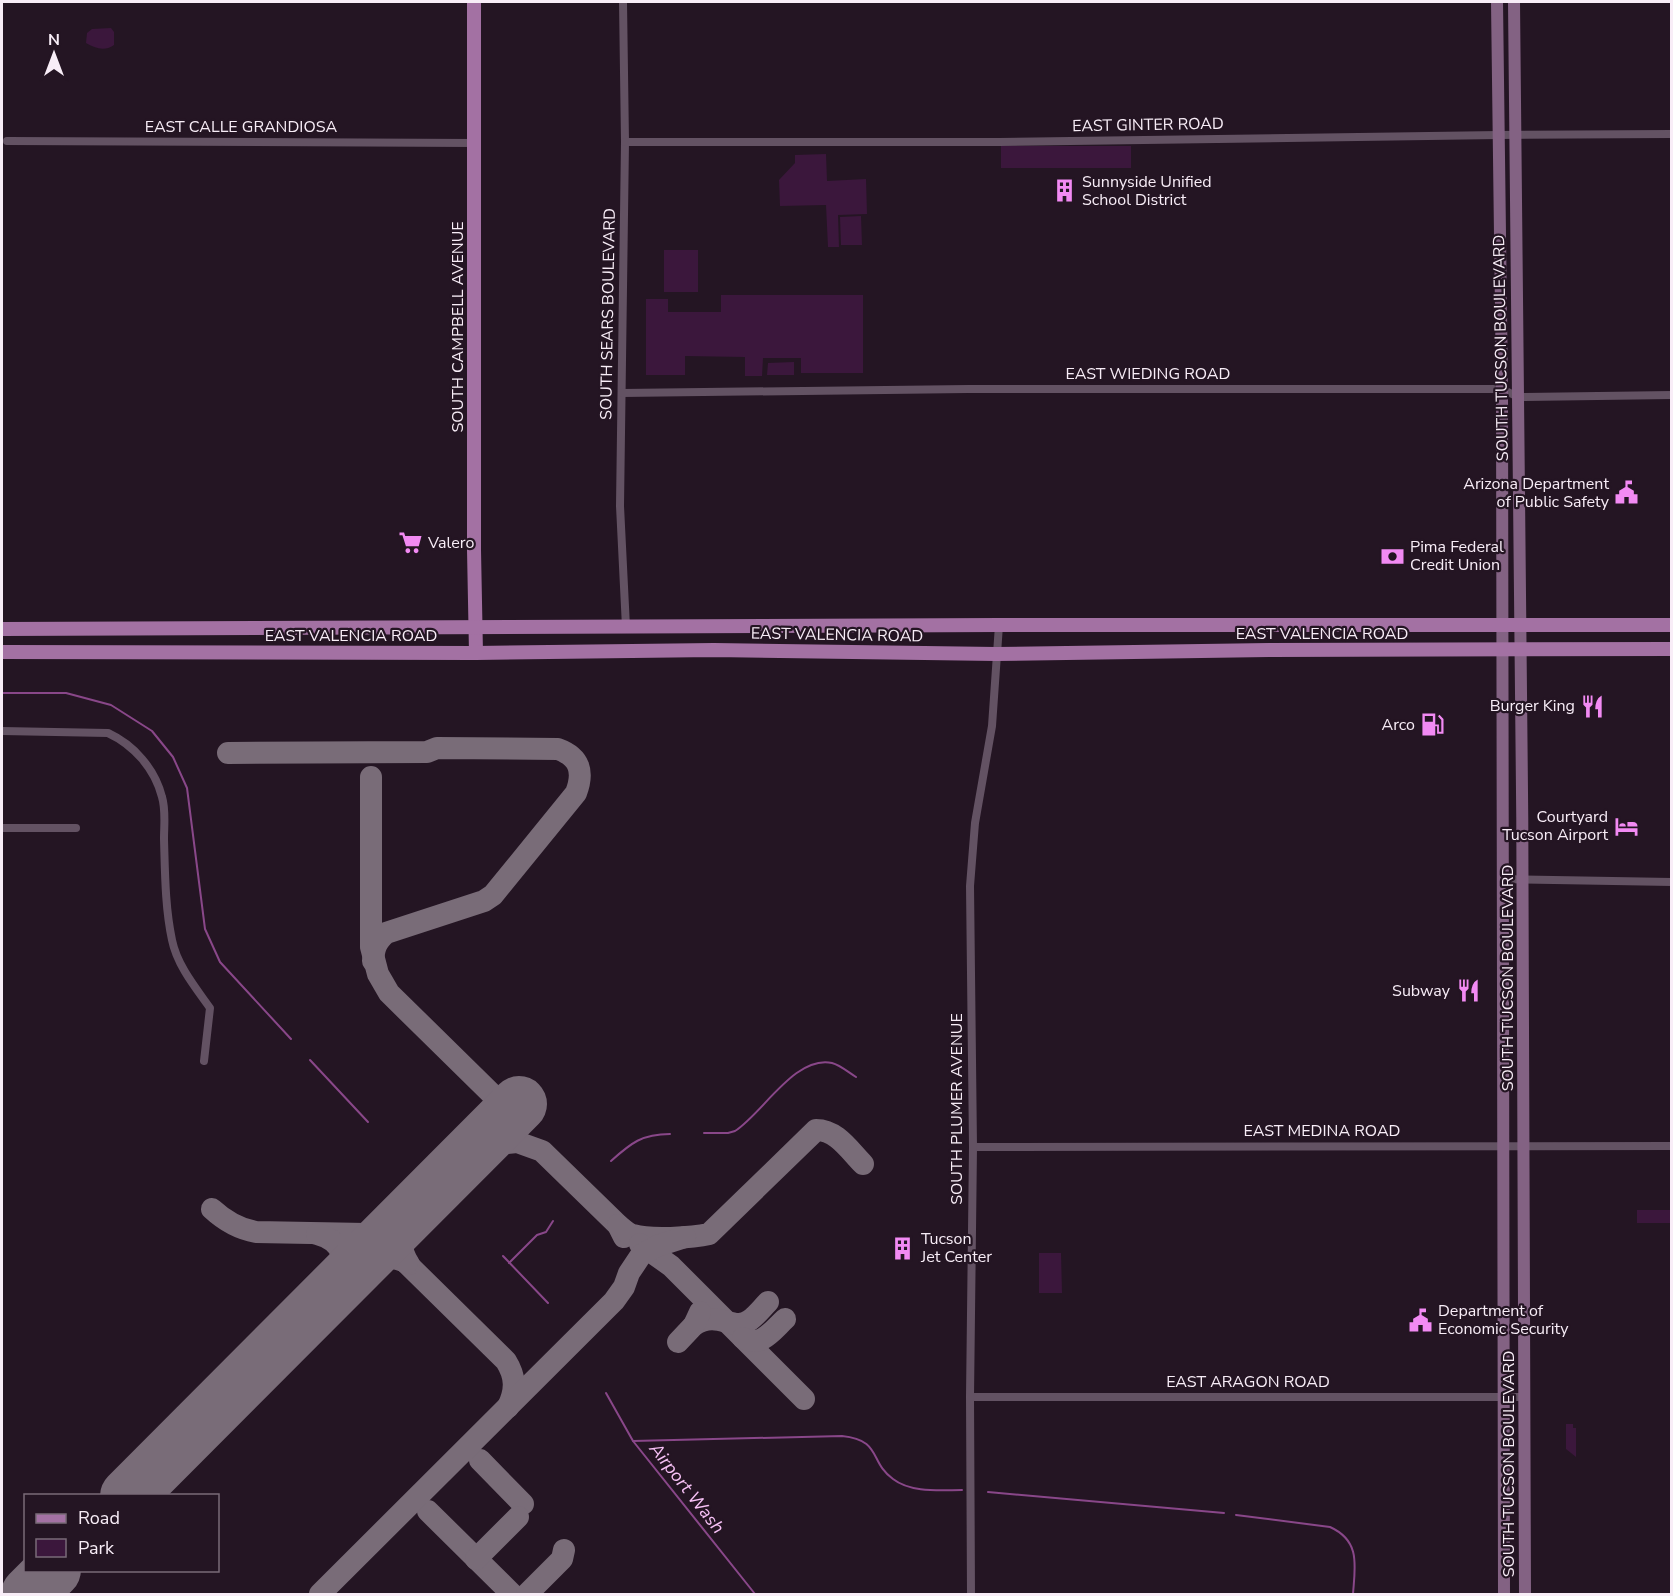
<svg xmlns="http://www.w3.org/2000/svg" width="1673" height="1596" viewBox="0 0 1673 1596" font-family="'Nunito Sans',sans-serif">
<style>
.green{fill:#3b173c}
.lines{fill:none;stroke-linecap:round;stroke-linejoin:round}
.stream{stroke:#894789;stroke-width:2}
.taxiway{stroke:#796c78;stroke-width:22}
.runway{stroke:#796c78;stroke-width:56}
.minor{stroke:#635263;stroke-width:8}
.secondary{stroke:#836283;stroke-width:12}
.primary{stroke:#a371a3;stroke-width:14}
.labels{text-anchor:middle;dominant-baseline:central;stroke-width:4.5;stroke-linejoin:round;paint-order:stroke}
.street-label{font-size:16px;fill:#f8edf7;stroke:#241523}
.poi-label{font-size:16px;fill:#f8edf7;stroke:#241523;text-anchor:start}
.water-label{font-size:18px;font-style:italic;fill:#f7c1f6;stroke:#241523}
</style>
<rect width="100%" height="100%" fill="#241523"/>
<g class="green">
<path d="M111,28L114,32V45C104,52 95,48 86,43L87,33L92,29Z"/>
<rect x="1001" y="146" width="130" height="22"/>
<path d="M826,154L827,181L866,179L867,214L838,215L839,247H828L826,205L780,206L779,180L795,163V155Z"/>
<path d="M861,216L862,245H841L840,217Z"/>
<rect x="664" y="250" width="34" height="42"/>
<path d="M721,295H863V373H801V358H763L762,376H745V357L685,356V375H646V299H668V312H721Z"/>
<path d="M794,362V375H767L768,363Z"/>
<rect x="1637" y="1210" width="34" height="13"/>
<path d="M1039,1253H1061L1062,1293H1039Z"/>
<path d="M1573,1424V1428H1576V1457L1566,1449V1424Z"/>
</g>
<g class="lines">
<g class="stream">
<path d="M2,693H66L111,705L152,731L173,757L187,788L205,929L220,962L291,1039"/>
<path d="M310,1060L368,1122"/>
<path d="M704,1133H728L735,1131C763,1113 795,1055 832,1063C840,1065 848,1072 856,1077"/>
<path d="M611,1161C631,1143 642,1134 670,1134"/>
<path d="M503,1256L548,1303"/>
<path d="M509,1263L537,1235L546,1232L553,1221"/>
<path d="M606,1393L633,1441L755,1594"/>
<path d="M633,1441L842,1436C882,1440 869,1462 893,1479C911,1493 940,1490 962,1490"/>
<path d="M988,1492L1224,1513"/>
<path d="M1236,1515L1330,1527C1361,1541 1355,1566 1353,1594"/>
</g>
<g class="taxiway">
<path d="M228,753L427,752L437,748L558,749C580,757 584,772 576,793L493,895L484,901L386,933C376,942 374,948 373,961"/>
<path d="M371,777V947L378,974L389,993L511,1113"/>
<path d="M478,1146L517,1142L542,1151L618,1225L624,1237"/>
<path d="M212,1209C225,1221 239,1229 256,1232L366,1234L383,1240L506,1361C516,1377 516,1390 508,1407"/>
<path d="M406,1217C400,1234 399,1249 409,1264"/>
<path d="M618,1225C623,1229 628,1234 633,1235C648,1240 693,1238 709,1234L816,1130C837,1130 849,1150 863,1164"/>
<path d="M317,1234C346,1242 348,1263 337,1287"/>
<path d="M640,1244L671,1266L804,1399"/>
<path d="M358,1265C376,1258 390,1253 407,1263"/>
<path d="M694,1325C719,1309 733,1333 750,1320C757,1315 762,1308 768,1302"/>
<path d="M743,1338C761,1348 772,1331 785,1319"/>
<path d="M678,1342L694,1325L700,1312"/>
<path d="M480,1460L523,1504"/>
<path d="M428,1511L512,1594"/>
<path d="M476,1559L518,1517"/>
<path d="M320,1594L614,1301L624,1287L629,1273L641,1255L657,1246L685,1237"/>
<path d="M527,1594L562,1559L564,1550"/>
</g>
<g class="runway">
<path d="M128,1496L519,1104"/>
<path d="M29,1594L53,1570"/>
</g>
<g class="minor">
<path d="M623,2L625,142L620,506L626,627"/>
<path d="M7,141L475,143"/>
<path d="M625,142H999L1499,135L1672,134"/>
<path d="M622,393L968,389H1502L1518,397L1672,395"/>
<path d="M2,731L108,733C134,745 155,769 162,797C166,810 164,825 164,839C165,872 165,907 172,940C177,965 195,987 210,1008L204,1061"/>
<path d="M2,828H76"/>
<path d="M1502,879L1672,882"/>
<path d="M973,1147L1672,1146"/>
<path d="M970,1397H1525"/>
<path d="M971,1594L970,1397L973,1147L970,886L975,823L992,726L999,625"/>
</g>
<g class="secondary">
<path d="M1497,2L1502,389L1504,1594"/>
<path d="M1514,2C1521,533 1525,1063 1525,1594"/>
</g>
<g class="primary">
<path d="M474,2V550L476,653"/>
<path d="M2,629L999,625H1672"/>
<path d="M2,652L476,653L714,650L996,654L1269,650L1672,649"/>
</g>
</g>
<defs>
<symbol id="building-bare" viewBox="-9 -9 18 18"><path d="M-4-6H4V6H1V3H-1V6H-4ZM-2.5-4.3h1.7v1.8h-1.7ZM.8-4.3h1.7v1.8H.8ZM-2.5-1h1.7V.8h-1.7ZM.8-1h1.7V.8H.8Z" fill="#f28af3" stroke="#241523" stroke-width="2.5" paint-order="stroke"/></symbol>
<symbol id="civic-bare" viewBox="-9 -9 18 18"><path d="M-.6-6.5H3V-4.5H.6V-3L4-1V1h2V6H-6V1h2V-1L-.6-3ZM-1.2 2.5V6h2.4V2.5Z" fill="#f28af3" stroke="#241523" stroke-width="2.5" paint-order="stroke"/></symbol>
<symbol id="supermarket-bare" viewBox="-9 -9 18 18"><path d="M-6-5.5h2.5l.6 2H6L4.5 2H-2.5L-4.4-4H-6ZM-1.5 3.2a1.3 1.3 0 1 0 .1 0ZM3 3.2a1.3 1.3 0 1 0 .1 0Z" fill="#f28af3" stroke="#241523" stroke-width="2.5" paint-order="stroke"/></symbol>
<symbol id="bank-bare" viewBox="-9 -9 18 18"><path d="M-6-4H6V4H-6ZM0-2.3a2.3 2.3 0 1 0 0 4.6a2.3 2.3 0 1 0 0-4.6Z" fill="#f28af3" stroke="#241523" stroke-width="2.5" paint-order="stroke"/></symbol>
<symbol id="restaurant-bare" viewBox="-9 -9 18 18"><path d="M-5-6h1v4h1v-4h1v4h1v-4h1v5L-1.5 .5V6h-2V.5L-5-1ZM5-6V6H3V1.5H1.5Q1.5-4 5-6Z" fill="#f28af3" stroke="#241523" stroke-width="2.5" paint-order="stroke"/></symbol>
<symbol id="fuel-bare" viewBox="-9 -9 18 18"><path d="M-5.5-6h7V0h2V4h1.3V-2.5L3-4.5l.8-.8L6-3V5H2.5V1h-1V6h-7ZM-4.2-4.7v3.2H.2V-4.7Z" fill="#f28af3" stroke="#241523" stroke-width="2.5" paint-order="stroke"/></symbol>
<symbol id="hotel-bare" viewBox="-9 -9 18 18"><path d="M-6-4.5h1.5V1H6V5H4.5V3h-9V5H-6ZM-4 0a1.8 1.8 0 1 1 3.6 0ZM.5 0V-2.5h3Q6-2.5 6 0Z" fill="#f28af3" stroke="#241523" stroke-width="2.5" paint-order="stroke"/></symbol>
</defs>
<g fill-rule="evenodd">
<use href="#building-bare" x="1048" y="174" width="33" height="33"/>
<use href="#civic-bare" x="1610" y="476" width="33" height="33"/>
<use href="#supermarket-bare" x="394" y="526" width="33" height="33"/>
<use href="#bank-bare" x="1376" y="540" width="33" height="33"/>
<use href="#restaurant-bare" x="1576" y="690" width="33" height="33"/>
<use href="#fuel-bare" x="1416" y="708" width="33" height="33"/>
<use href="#hotel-bare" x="1610" y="810" width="33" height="33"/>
<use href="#restaurant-bare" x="1452" y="974" width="33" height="33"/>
<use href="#building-bare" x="886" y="1232" width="33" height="33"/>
<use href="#civic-bare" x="1404" y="1304" width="33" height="33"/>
</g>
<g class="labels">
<g class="street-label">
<text transform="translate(1148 125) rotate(-1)">EAST GINTER ROAD</text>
<text x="241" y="127">EAST CALLE GRANDIOSA</text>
<text transform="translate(608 314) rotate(-89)">SOUTH SEARS BOULEVARD</text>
<text transform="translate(458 327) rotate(-90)">SOUTH CAMPBELL AVENUE</text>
<text transform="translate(1501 348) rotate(-91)">SOUTH TUCSON BOULEVARD</text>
<text x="1148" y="374">EAST WIEDING ROAD</text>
<text x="1322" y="634">EAST VALENCIA ROAD</text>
<text transform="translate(837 635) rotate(1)">EAST VALENCIA ROAD</text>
<text x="351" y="636">EAST VALENCIA ROAD</text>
<text transform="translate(1508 978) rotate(-90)">SOUTH TUCSON BOULEVARD</text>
<text transform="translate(957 1109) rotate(-90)">SOUTH PLUMER AVENUE</text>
<text x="1322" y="1131">EAST MEDINA ROAD</text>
<text x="1248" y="1382">EAST ARAGON ROAD</text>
<text transform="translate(1509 1464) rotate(-90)">SOUTH TUCSON BOULEVARD</text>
</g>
<g class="poi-label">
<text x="1082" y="182">Sunnyside Unified<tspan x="1082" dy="18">School District</tspan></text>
<text x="1609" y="484" text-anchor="end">Arizona Department<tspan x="1609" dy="18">of Public Safety</tspan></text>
<text x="428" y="543">Valero</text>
<text x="1410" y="547">Pima Federal<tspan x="1410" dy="18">Credit Union</tspan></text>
<text x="1575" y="706" text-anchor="end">Burger King</text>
<text x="1415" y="725" text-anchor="end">Arco</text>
<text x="1608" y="817" text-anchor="end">Courtyard<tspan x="1608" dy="18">Tucson Airport</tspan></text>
<text x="1450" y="991" text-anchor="end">Subway</text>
<text x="921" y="1239">Tucson<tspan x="921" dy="18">Jet Center</tspan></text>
<text x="1438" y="1311">Department of<tspan x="1438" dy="18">Economic Security</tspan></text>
</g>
<g class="water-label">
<text transform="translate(687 1488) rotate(52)">Airport Wash</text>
</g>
</g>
<rect width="1673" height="1596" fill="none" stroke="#f8edf7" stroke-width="6"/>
<rect x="24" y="1494" width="195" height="78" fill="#241523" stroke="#796b78" stroke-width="1.5"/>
<rect x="36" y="1514" width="30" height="9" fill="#a371a3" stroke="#796b78" stroke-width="1.5"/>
<text x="78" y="1524" font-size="18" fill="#f8edf7">Road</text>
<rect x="36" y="1539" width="30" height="18" fill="#3b173c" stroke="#796b78" stroke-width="1.5"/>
<text x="78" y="1554" font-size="18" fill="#f8edf7">Park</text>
<g transform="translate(54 54)" stroke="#241523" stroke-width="4.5" paint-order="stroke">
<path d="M0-4.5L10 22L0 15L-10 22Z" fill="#f8edf7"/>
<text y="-9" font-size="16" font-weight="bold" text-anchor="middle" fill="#f8edf7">N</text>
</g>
</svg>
